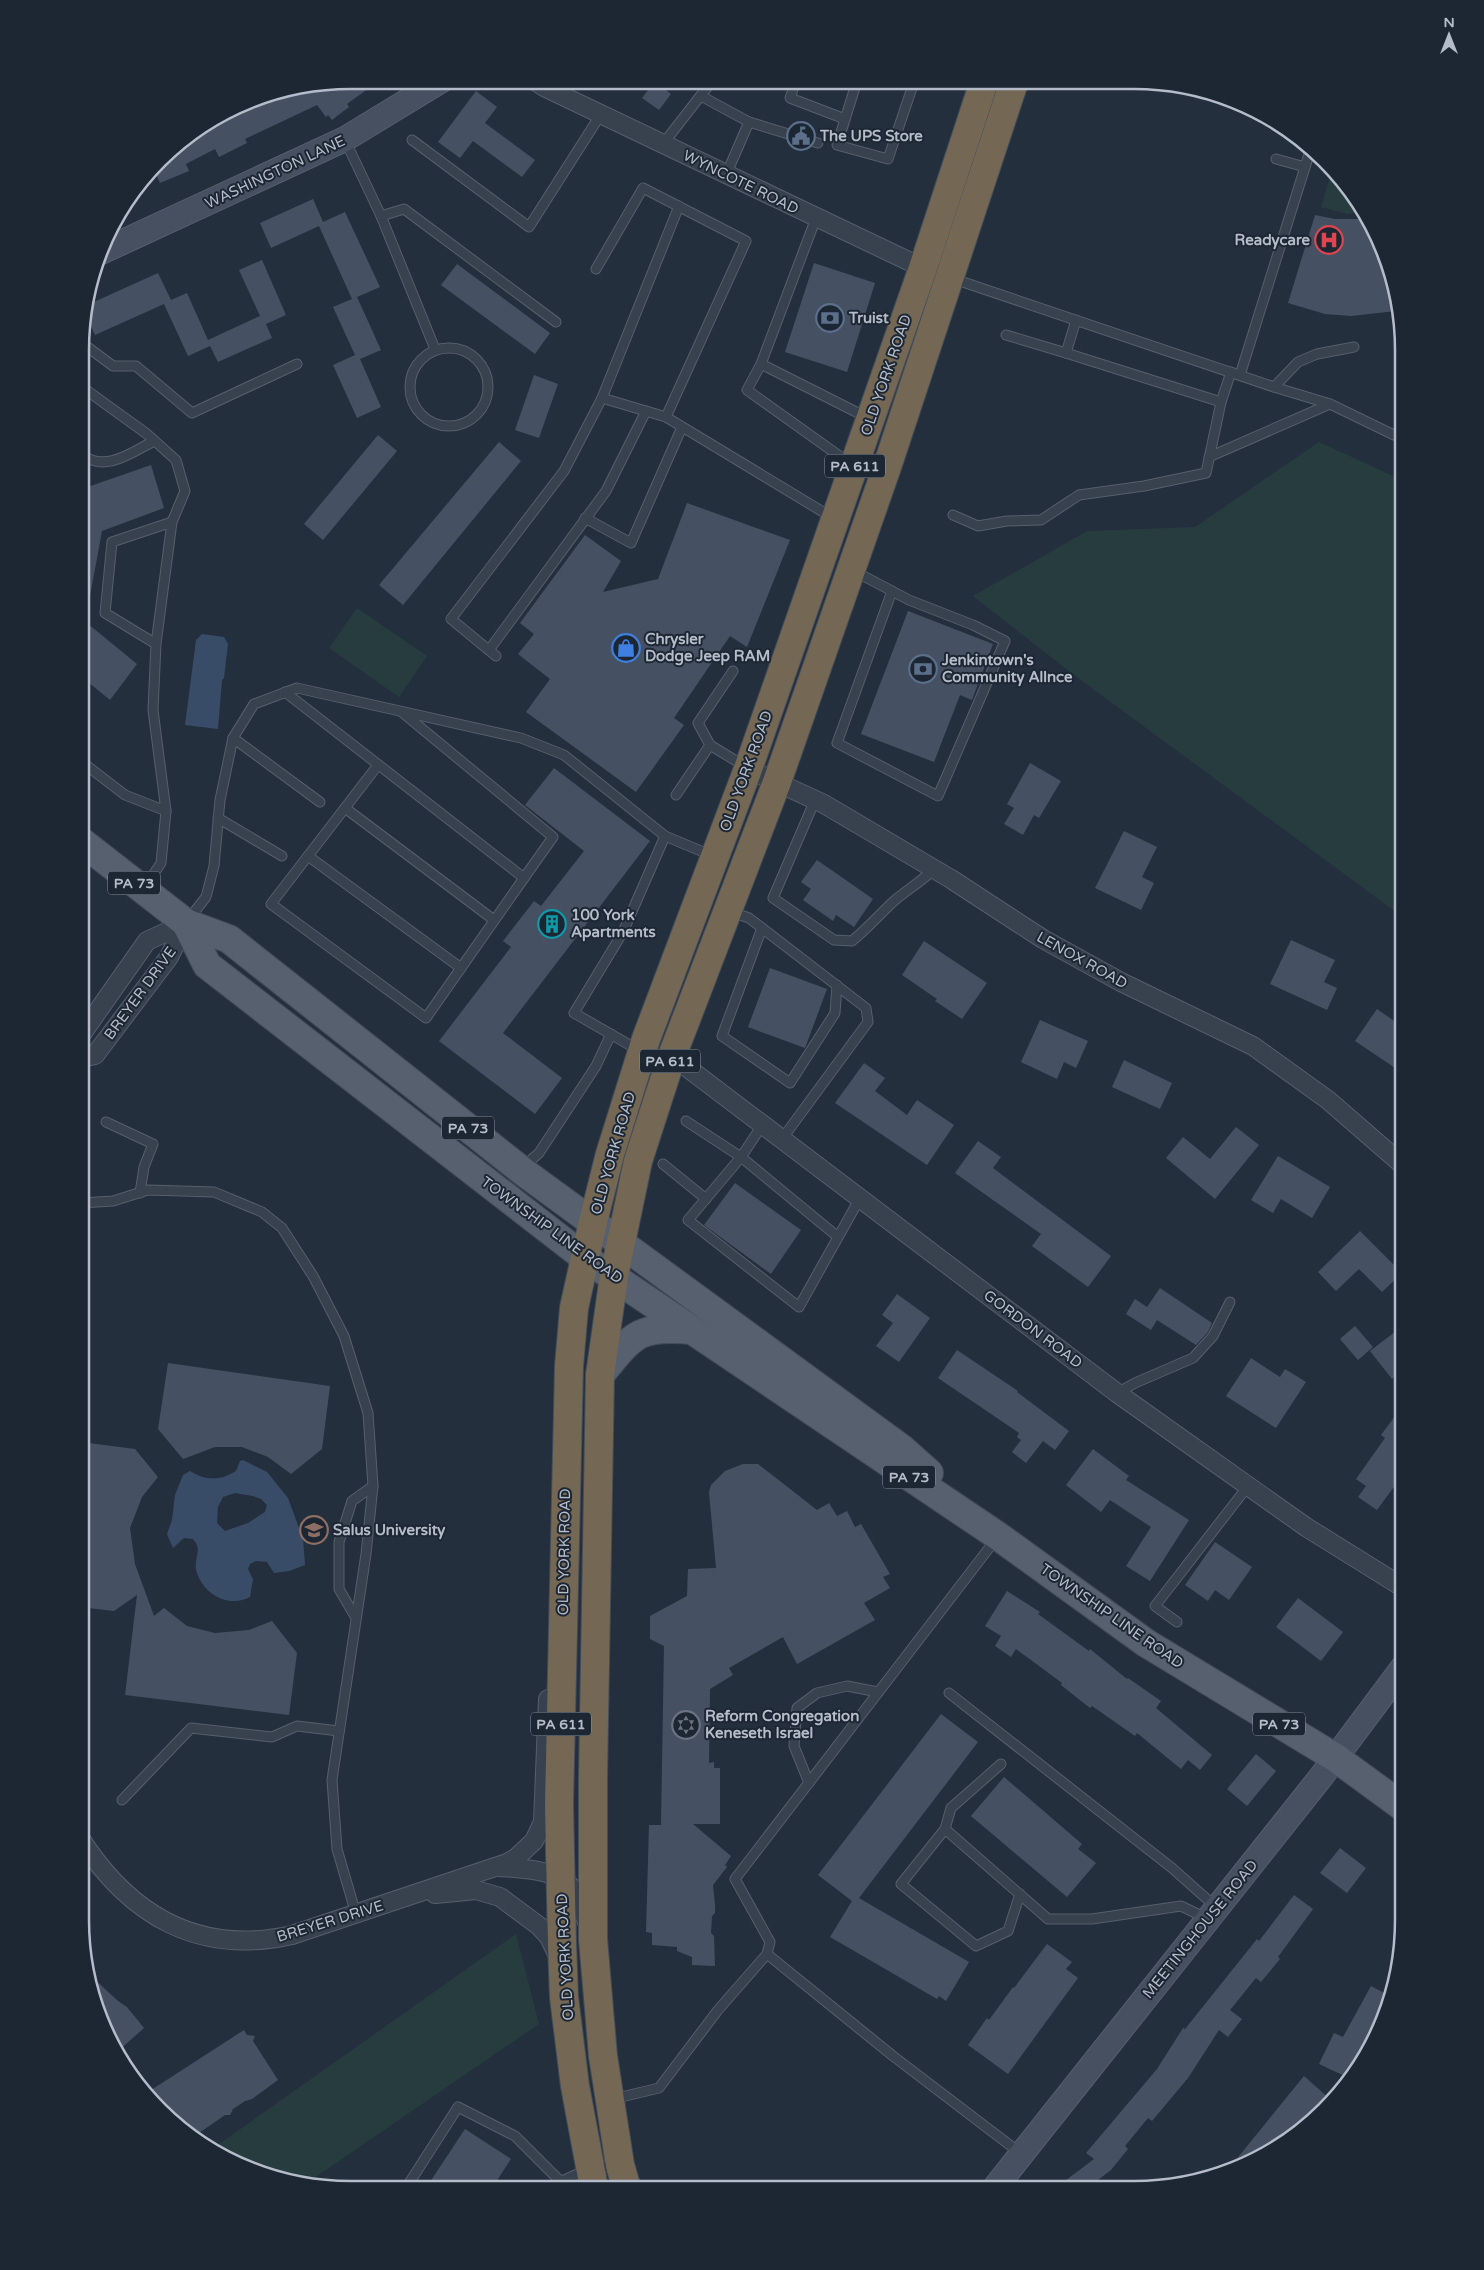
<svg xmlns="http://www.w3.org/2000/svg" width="1484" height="2270" viewBox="0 0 1484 2270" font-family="'Varela Round',sans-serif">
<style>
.green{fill:#263c3f}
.water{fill:#394c67;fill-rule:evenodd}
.building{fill:#455162}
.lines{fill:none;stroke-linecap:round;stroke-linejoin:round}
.lane-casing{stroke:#565f6c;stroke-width:11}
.street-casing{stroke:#565f6c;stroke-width:20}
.secondary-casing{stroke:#565f6c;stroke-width:26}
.primary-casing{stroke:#414a57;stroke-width:30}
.highway-casing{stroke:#434c59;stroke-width:30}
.lane{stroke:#38414e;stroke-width:9}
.street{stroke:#38414e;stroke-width:18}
.secondary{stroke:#465061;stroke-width:24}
.primary{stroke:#56606e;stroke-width:28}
.highway{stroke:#746855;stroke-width:28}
.labels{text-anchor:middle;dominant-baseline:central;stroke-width:4;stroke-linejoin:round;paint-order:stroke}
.shield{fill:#1d2633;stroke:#878f9c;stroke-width:1}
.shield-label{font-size:14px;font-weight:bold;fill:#b4bcc9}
.poi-label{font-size:15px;font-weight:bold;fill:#b4bcc9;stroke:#1d2633;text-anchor:start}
.street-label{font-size:15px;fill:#b4bcc9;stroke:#1d2633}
.rim{fill:none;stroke:#b4bcc9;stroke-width:2.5}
</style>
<rect width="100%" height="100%" fill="#242f3e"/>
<g class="green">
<path d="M1332,170L1348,186L1363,212L1347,214L1321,207Z"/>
<path d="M1319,442L1404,481V918L1070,672L973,596L1087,531L1195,527Z"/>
<path d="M357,608L427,656L399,697L329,648Z"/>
<path d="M516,1934L539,2024L304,2185L247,2170L212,2149Z"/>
</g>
<g class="water">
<path d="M202,634L224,637L228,644L224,678L222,680L218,729L185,725L196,640Z"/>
<path d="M243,1460L267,1472L288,1498L303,1539L305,1565L289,1571L274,1573L267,1562L256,1561L250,1564L248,1569L253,1579L250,1597C228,1609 201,1593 196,1569C194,1557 203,1550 193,1539L184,1538L173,1548L167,1534L172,1520L175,1495L183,1475L190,1471C206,1481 220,1481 236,1471L240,1461ZM235,1493L253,1496L261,1499L267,1505L265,1512L248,1523L225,1531L217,1523L218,1507L223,1497Z"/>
</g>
<g class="building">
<path d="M354,80H380L347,104L349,107L332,120L328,115L326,117L317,105L245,139L247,143L219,157L215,149L186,164L189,171L160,183L154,170L172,147L235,108L241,110L269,96L336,83L341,90Z"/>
<path d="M655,81L671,94L659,110L642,98Z"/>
<path d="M476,91L497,107L485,123L535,160L522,177L473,141L460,158L438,142Z"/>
<path d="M313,199L323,222L345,212L380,287L357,297L381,350L360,359L381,407L357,418L333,365L355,355L333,307L352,299L319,226L271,248L260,223Z"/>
<path d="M1315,215L1335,219H1368L1383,246L1396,311L1351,316L1325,314L1288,303Z"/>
<path d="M262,260L286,315L266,324L272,338L218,362L210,346L188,356L164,304L95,335L84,311L85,306L158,273L171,300L187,293L208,340L260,316L239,270Z"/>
<path d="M814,263L875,283L847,372L785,352Z"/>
<path d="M457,264L550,333L535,354L441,285Z"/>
<path d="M534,375L558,384L539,438L515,430Z"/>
<path d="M378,435L397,451L323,540L304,524Z"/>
<path d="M499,442L521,461L403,605L379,585Z"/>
<path d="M151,465L164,508L102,531L90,596H82V489Z"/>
<path d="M687,503L790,540L747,647L730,636L674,718L684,725L636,792L526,712L550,679L518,654L534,634L520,623L585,535L621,561L603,592L658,579Z"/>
<path d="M908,611L993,644L972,700L960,695L934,762L861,734Z"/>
<path d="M82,619L137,664L110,700L82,677Z"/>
<path d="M1030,763L1061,781L1039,818L1034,815L1023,835L1004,824L1014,808L1007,804Z"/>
<path d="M554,768L650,841L503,1033L562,1078L535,1114L439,1041L511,947L503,941L534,901L541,906L584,851L525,805Z"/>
<path d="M1124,831L1157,847L1142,877L1154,883L1141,910L1095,888Z"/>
<path d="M817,860L873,899L854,927L836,915L833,921L803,900L811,889L801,882Z"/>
<path d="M1291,940L1335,960L1324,982L1337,988L1327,1010L1270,984Z"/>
<path d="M924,941L987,983L962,1019L935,1001L937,999L902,975Z"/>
<path d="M770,968L827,989L805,1048L748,1027Z"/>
<path d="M1377,1009L1400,1025L1398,1028L1404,1032V1074L1355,1041Z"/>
<path d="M1040,1020L1088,1041L1076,1068L1064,1062L1057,1079L1021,1062Z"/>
<path d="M1124,1060L1172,1083L1160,1109L1112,1087Z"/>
<path d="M864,1063L885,1078L875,1091L907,1115L917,1100L954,1125L927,1165L835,1103Z"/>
<path d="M1236,1127L1259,1145L1215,1199L1166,1158L1183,1137L1210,1159Z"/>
<path d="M978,1141L1001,1157L993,1168L1111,1256L1088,1287L1032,1246L1041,1234L955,1173Z"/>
<path d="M1278,1156L1330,1187L1312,1218L1281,1199L1273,1213L1251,1200Z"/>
<path d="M735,1183L801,1230L771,1274L704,1225Z"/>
<path d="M1360,1231L1402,1273L1382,1292L1359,1269L1336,1291L1318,1272Z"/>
<path d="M1160,1288L1212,1323L1208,1332L1196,1345L1157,1320L1151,1330L1126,1314L1135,1299L1147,1307Z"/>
<path d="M897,1294L930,1318L899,1362L876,1346L893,1323L882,1315Z"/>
<path d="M1404,1325V1370L1392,1379L1370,1351Z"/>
<path d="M1355,1326L1373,1347L1358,1360L1340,1339Z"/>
<path d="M957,1350L1018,1391L1017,1392L1069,1431L1055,1450L1043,1441L1026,1463L1012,1452L1021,1440L1017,1437L1019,1433L938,1378Z"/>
<path d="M1251,1358L1280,1377L1285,1369L1306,1382L1276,1428L1226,1396Z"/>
<path d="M168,1363L330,1386L322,1449L291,1474L268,1457L242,1447H215L183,1459L158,1429Z"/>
<path d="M1404,1404V1473L1377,1510L1358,1497L1366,1486L1356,1479L1385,1438L1381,1435Z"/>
<path d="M81,1442L135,1449L158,1477L142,1497L130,1528L135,1564L154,1616L164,1608L187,1626L215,1633L249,1630L272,1621L297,1653L289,1715L125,1695L137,1595L114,1611L80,1607Z"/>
<path d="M1093,1449L1129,1476L1126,1480L1189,1520L1150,1581L1126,1566L1151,1527L1110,1500L1101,1512L1066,1485Z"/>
<path d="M743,1464H758L817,1510L829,1503L837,1516L847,1511L855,1527L861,1524L890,1574L883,1577L890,1588L864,1603L875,1620L797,1664L783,1637L729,1668L733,1675L710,1689L709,1763L714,1762V1768H720V1824H693L731,1856L725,1865L727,1867L713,1885L715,1905V1913L712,1916L711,1933L714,1936L715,1966L692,1965V1957L677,1951V1947L652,1945V1933L646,1932L649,1825H661L664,1646L650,1639V1616L687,1596L688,1569L716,1568L709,1492L711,1485L725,1471Z"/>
<path d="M1215,1542L1252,1567L1229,1600L1215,1590L1208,1601L1185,1585Z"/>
<path d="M1007,1591L1040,1612L1038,1614L1089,1651L1090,1649L1127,1679L1128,1678L1161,1701L1156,1708L1212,1755L1200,1770L1188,1760L1181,1769L1137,1733L1135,1736L1092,1706L1090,1708L1061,1685L1062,1683L1016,1649L1011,1657L995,1646L1001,1636L985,1626Z"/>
<path d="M1298,1598L1343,1632L1321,1661L1276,1627Z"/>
<path d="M941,1714L978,1742L859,1898L969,1962L946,2001L939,1996L937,1999L830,1937L852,1901L818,1875Z"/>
<path d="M1256,1754L1276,1771L1247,1806L1227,1789Z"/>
<path d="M1004,1777L1082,1844L1078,1849L1096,1863L1067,1897L971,1816Z"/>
<path d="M1340,1848L1366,1868L1347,1893L1320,1873Z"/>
<path d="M1294,1895L1313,1909L1278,1957L1280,1959L1261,1982L1256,1978L1230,2010L1242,2019L1228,2037L1219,2030L1188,2078L1152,2121L1148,2118L1125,2146L1128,2149L1111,2170L1085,2190H1053L1094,2159L1086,2153L1157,2069L1183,2028L1185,2029L1257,1939L1259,1941Z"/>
<path d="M1047,1944L1072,1962L1066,1969L1078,1978L1008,2074L968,2045L987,2018L989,2020L1013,1987L1014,1988Z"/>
<path d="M91,1976L118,2001L127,2007L144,2028L117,2052L101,2024Z"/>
<path d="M1371,1986L1392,1997L1390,2007L1358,2070L1351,2079L1319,2064L1334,2033L1343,2037Z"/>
<path d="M244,2030L247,2035L255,2036L253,2041L278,2080L252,2099L245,2101L233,2109L230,2115H225L192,2138L186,2134L145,2094Z"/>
<path d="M1304,2076L1332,2101L1312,2123L1238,2169L1226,2172Z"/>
<path d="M465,2129L511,2159L492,2188H426Z"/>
</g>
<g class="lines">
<defs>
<g id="lane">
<path d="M796,81L790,98L845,119"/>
<path d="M857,81L837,145L888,159L914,82"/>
<path d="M701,96L749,122L726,175"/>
<path d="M749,122L818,143"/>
<path d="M345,140L381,216L435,349"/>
<path d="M412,140L529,227L601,114"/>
<path d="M663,144L712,81"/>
<path d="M1276,159L1305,167"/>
<path d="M381,216L404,209L556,322"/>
<path d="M816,218L761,364L747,390L852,465"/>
<path d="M596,269L643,188L746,241L666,417L833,518"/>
<path d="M951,278L1274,387L1330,404L1394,435"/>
<path d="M1006,335L1066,353L1076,320"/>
<path d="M82,343L113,366H136L192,413L297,364"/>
<circle cx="449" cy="387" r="39"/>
<path d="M1066,353L1221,402"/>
<path d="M761,364L868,418"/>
<path d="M1240,375L1311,148"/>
<path d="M82,387L147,434L176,460L185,491L172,522"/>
<path d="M1274,387L1298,362L1317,354L1354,347"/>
<path d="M666,417L602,398L679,206"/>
<path d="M82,454C104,474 134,451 154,441"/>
<path d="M1209,457L1330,404"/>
<path d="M953,515L978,526L1007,521L1041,520L1079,495L1144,486L1206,473L1221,402L1231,372"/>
<path d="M585,518L631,543L682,427"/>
<path d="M854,571L909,600L973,625L1005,641L938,796L837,743L892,591"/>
<path d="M156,644L105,613L112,542L172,522L156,644L153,710L166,811"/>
<path d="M489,650L606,491L646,411"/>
<path d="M496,656L451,619L564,471L602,398"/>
<path d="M733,671L698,723L710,745L746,767"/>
<path d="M285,692L524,878L553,837L403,713"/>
<path d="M233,738L320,802"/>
<path d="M82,762L125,795L166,811L161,863L145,887"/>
<path d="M378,765L271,904L426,1018L524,878"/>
<path d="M676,795L710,745"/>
<path d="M815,800L773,898L834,940L852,941C868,928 880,914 894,901C907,890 922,881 934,869"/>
<path d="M345,808L494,920"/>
<path d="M218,818L282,856"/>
<path d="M308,856L461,968"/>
<path d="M729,911L749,918L866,1008L868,1022L782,1139"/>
<path d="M188,920L206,897L214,866L220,800L233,738L254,704L297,688L521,738L564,755L665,836"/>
<path d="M762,928L722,1036L790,1083L835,1013L837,985"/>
<path d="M640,1051L574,1013L623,932L665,836L713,856"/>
<path d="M686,1121L741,1157L763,1124"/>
<path d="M106,1122L153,1144L144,1167L140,1193"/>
<path d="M663,1164L706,1199"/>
<path d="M523,1167L539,1153L596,1066L611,1034"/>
<path d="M81,1203L113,1201L148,1190L214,1192L262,1212L282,1228L313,1276L344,1336L368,1413L373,1486L366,1554L332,1780L337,1849L356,1914"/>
<path d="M838,1237L741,1157L688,1220L799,1307L860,1198"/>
<path d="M1117,1393L1135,1383L1193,1358L1213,1336L1230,1302"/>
<path d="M356,1618L339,1589V1542L352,1501L373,1486"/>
<path d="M1177,1622L1155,1606L1248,1486"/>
<path d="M949,1693L1172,1868L1217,1908"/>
<path d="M809,1783L794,1746L797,1708L817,1693L847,1686L878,1692"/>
<path d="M122,1800L191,1728L272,1737L297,1726L339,1731"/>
<path d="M945,1829L951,1808L1001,1764"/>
<path d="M1020,1894L1008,1931L976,1946L901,1884L945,1829L1048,1919H1092L1181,1906L1208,1919"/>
<path d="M767,1954L893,2056L1020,2153"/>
<path d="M613,2099L659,2088L718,2010L767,1954L770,1942L735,1879L996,1539"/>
<path d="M406,2188L458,2107L515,2136L561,2182"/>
<path d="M547,2188L590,2168L617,2166"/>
</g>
<g id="street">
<path d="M535,81L544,87L923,268L950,277"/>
<path d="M748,769L824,804L951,879L1043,939L1121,982L1253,1046L1328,1100L1404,1166"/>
<path d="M81,1035L147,941L186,923"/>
<path d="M672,1056L1117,1393L1306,1527L1404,1588"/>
<path d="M81,1058L95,1055L169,957L186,923"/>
<path d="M80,1838C130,1916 199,1956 292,1935L507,1863L516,1858L534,1841L543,1822L548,1699"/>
<path d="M500,1867C525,1869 560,1869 575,1892C581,1901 583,1912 587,1922"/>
<path d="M435,1894L476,1890L500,1897L539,1926L549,1937L558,1956"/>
</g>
<g id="secondary">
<path d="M101,252L345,139L442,80"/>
<path d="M993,2190L1321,1777L1404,1666"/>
</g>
<g id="primary">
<path d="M82,842L186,923L229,939L525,1173L901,1448L929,1473"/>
<path d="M186,923L207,965L585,1258L998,1536L1146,1643L1336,1758L1403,1807"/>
<path d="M600,1375C633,1335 637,1325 692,1330"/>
</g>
<g id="highway">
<path d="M594,2188L575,2086L564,1997L562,1944L559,1804L569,1366L574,1308L593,1222L610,1154L646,1039L748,769L923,268L984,82"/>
<path d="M627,2189L620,2165L603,2056L593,1939V1778L600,1375L614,1276L638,1161L672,1056L777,782L888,464L1014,82"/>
</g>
</defs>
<use href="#lane" class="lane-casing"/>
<use href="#street" class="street-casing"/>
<use href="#secondary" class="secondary-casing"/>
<use href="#primary" class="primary-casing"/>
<use href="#highway" class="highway-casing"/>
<use href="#lane" class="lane"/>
<use href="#street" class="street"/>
<use href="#secondary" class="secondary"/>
<use href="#primary" class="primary"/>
<use href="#highway" class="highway"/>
</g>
<defs>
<symbol id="civic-ring" viewBox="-11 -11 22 22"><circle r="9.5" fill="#1d2633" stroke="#5c6f8a" stroke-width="1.5"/><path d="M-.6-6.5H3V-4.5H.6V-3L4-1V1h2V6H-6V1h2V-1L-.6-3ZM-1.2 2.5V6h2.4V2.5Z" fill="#5c6f8a"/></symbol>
<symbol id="hospital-ring" viewBox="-11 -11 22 22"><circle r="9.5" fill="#1d2633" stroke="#e0444e" stroke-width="1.5"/><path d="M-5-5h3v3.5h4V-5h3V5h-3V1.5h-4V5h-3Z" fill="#e0444e"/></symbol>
<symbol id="bank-ring" viewBox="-11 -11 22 22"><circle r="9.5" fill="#1d2633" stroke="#5c6f8a" stroke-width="1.5"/><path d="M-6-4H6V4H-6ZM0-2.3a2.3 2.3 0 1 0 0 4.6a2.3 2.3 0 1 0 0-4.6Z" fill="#5c6f8a"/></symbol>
<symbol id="shop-ring" viewBox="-11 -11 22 22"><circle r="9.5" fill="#1d2633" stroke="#3f7fe0" stroke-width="1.5"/><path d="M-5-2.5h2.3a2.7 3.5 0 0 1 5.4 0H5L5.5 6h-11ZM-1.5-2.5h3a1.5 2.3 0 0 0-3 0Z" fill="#3f7fe0"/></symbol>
<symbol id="building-ring" viewBox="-11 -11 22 22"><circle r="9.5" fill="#1d2633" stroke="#0f9aa8" stroke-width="1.5"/><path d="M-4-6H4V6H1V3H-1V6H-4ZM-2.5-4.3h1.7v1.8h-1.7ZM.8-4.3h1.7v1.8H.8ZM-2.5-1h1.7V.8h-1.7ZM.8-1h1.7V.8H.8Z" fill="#0f9aa8"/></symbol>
<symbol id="university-ring" viewBox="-11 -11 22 22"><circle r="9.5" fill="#1d2633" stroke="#8d6e63" stroke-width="1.5"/><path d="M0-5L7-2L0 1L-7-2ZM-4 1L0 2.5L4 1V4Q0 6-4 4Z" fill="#8d6e63"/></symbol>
<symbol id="synagogue-ring" viewBox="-11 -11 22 22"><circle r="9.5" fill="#1d2633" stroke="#6b7280" stroke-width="1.5"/><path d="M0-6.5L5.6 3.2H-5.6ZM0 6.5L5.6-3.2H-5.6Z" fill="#6b7280"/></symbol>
</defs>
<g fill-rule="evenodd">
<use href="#civic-ring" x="785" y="120" width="32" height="32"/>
<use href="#hospital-ring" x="1313" y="224" width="32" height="32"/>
<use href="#bank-ring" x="814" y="302" width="32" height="32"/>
<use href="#shop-ring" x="610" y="632" width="32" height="32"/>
<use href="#bank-ring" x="907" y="653" width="32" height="32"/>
<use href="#building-ring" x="536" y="908" width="32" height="32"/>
<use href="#university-ring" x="298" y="1514" width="32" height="32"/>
<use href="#synagogue-ring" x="670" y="1709" width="32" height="32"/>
</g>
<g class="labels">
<g class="shield">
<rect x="825" y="454.5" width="60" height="23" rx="4"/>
<rect x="108" y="871.5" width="52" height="23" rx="4"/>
<rect x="640" y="1049.5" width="60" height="23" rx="4"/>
<rect x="442" y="1116.5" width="52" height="23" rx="4"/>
<rect x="883" y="1465.5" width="52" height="23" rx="4"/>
<rect x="531" y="1712.5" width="60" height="23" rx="4"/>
<rect x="1253" y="1712.5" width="52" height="23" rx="4"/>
</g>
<g class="shield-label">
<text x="855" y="466">PA 611</text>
<text x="134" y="883">PA 73</text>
<text x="670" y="1061">PA 611</text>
<text x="468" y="1128">PA 73</text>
<text x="909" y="1477">PA 73</text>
<text x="561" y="1724">PA 611</text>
<text x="1279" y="1724">PA 73</text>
</g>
<g class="poi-label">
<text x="820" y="136">The UPS Store</text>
<text x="1310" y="240" text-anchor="end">Readycare</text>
<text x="849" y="318">Truist</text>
<text x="645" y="639">Chrysler<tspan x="645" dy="17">Dodge Jeep RAM</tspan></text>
<text x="942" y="660">Jenkintown's<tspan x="942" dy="17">Community Allnce</tspan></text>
<text x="571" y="915">100 York<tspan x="571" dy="17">Apartments</tspan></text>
<text x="333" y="1530">Salus University</text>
<text x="705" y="1716">Reform Congregation<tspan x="705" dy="17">Keneseth Israel</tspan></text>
</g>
<g class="street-label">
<text transform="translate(275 172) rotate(-25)">WASHINGTON LANE</text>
<text transform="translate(741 182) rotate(26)">WYNCOTE ROAD</text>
<text transform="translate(886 375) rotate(-71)">OLD YORK ROAD</text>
<text transform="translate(746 771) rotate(-70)">OLD YORK ROAD</text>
<text transform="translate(1082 960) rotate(29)">LENOX ROAD</text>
<text transform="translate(140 993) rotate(-54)">BREYER DRIVE</text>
<text transform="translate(613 1153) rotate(-74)">OLD YORK ROAD</text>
<text transform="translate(552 1230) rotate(36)">TOWNSHIP LINE ROAD</text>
<text transform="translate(1033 1329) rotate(37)">GORDON ROAD</text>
<text transform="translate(564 1552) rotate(-89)">OLD YORK ROAD</text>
<text transform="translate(1112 1616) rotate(35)">TOWNSHIP LINE ROAD</text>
<text transform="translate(330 1921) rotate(-17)">BREYER DRIVE</text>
<text transform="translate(1200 1929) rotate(-51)">MEETINGHOUSE ROAD</text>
<text transform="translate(565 1957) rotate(-93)">OLD YORK ROAD</text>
</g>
</g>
<path d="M0 0H1484V2270H0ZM350 89H1134A261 261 0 0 1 1395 350V1920A261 261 0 0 1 1134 2181H350A261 261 0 0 1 89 1920V350A261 261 0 0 1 350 89Z" fill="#1d2633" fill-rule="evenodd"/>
<path class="rim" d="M350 89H1134A261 261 0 0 1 1395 350V1920A261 261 0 0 1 1134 2181H350A261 261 0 0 1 89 1920V350A261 261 0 0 1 350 89Z"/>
<g transform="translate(1449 35)" stroke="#1d2633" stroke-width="4" paint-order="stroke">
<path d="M0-4L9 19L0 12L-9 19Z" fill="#b4bcc9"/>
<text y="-8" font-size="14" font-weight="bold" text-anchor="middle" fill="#b4bcc9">N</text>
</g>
</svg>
